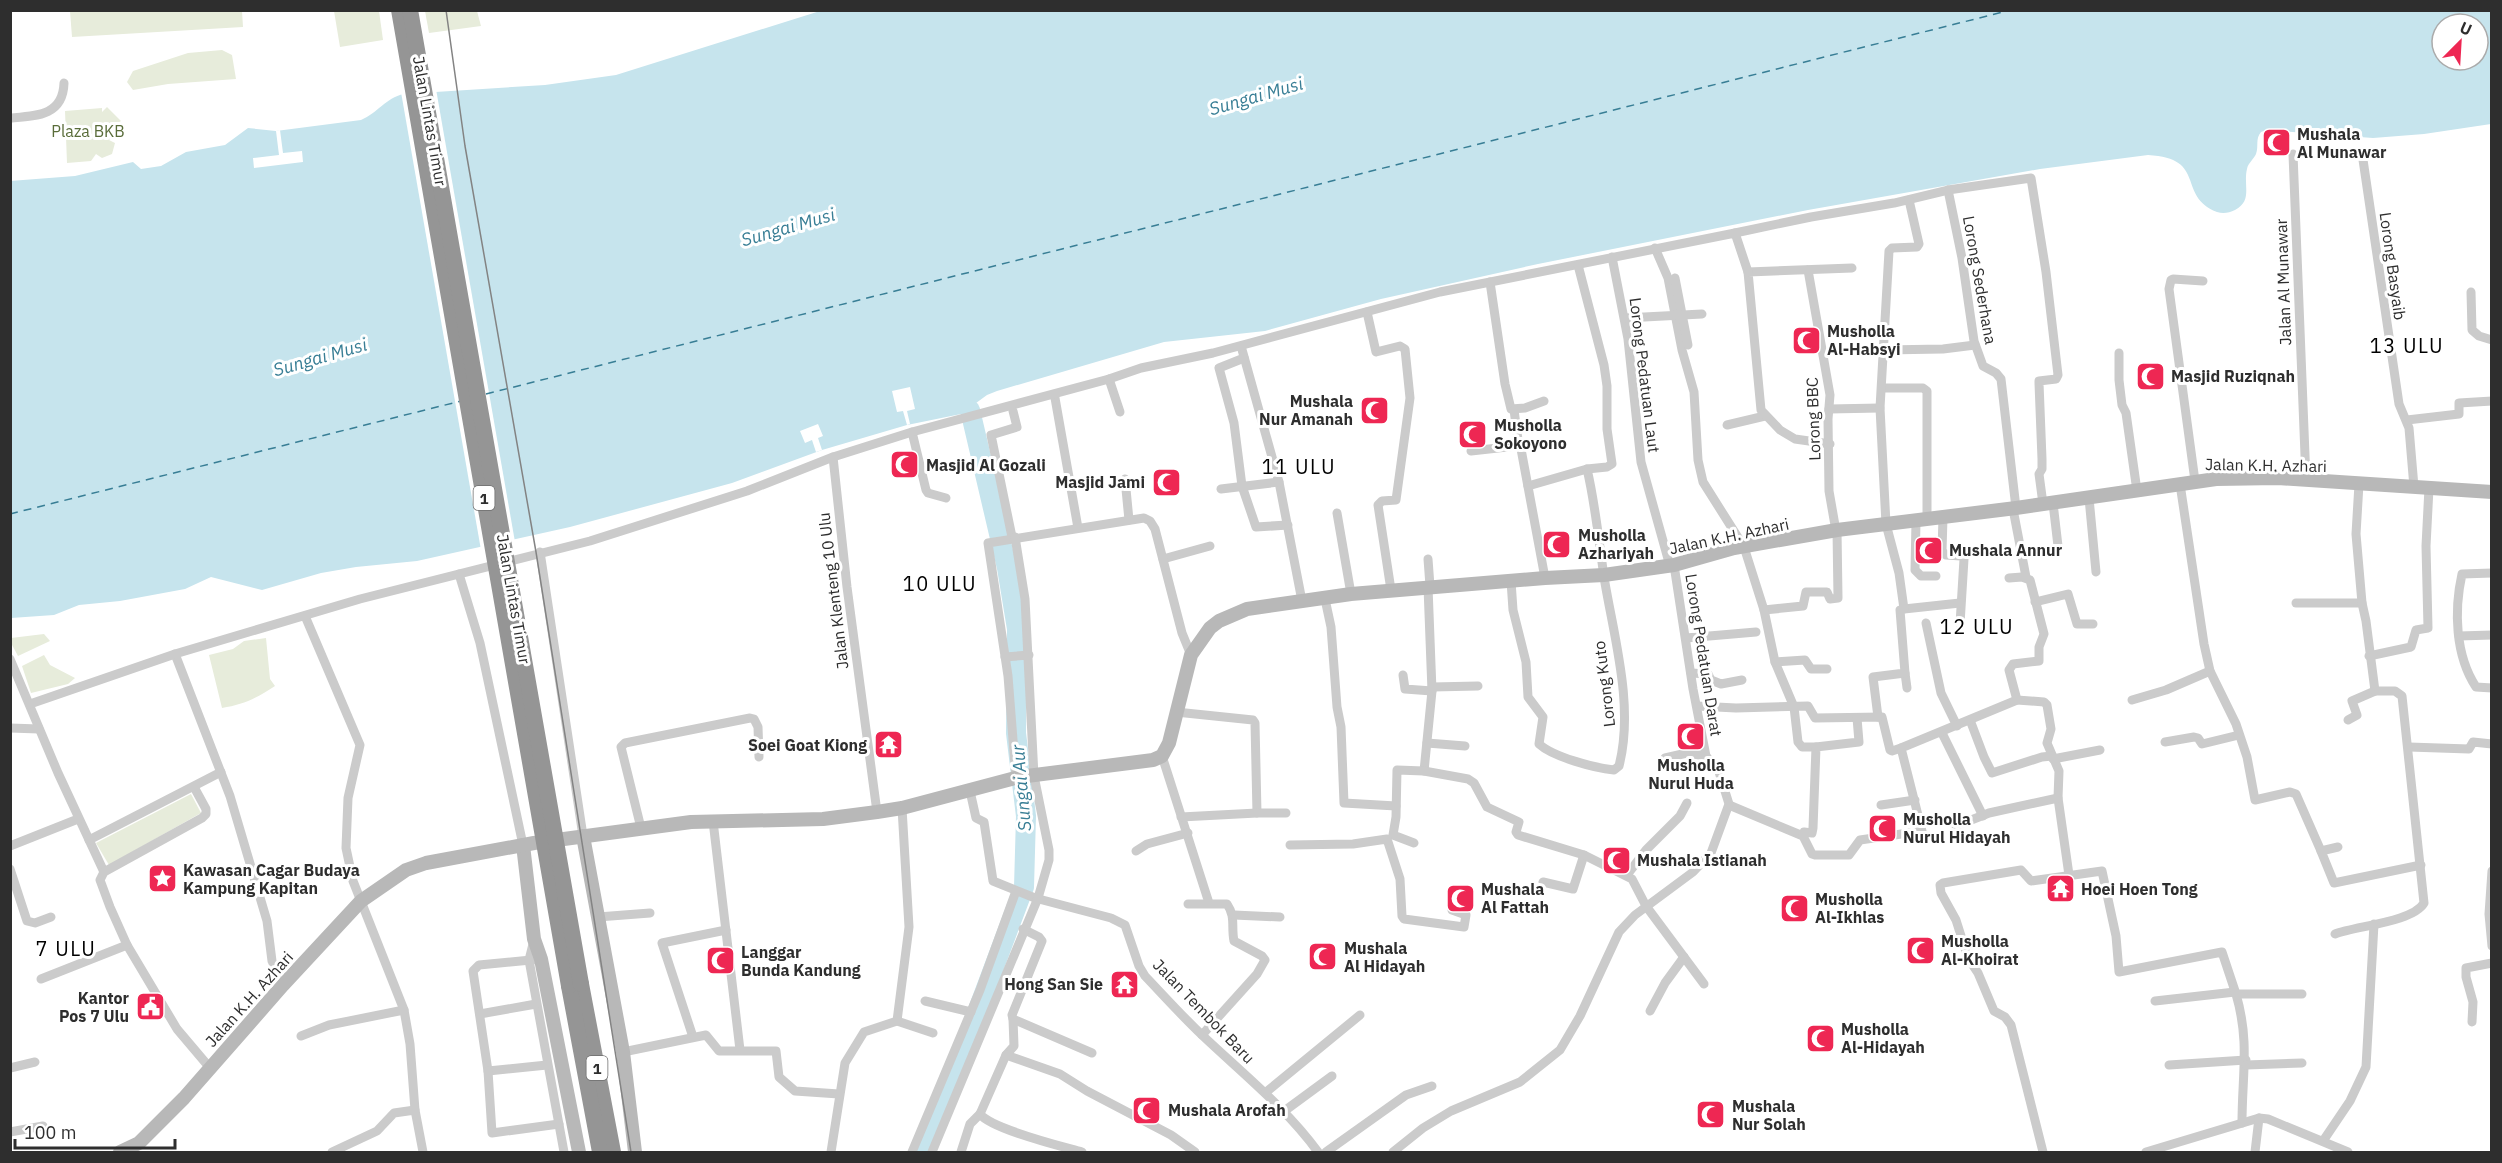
<svg xmlns="http://www.w3.org/2000/svg" width="2502" height="1163" viewBox="0 0 2502 1163" font-family="'IBM Plex Sans',sans-serif">
<style>
.green{fill:#e7ecdb}
.water{fill:#c6e4ed;fill-rule:evenodd}
.pier{fill:#fff}
.lines{fill:none;stroke-linecap:round;stroke-linejoin:round}
.river{stroke:#c6e4ed;stroke-width:20}
.ferry{stroke:#387e95;stroke-width:1.5;stroke-dasharray:8 6;stroke-linecap:butt}
.street{stroke:#cbcbcb;stroke-width:9}
.secondary{stroke:#b8b8b8;stroke-width:14}
.highway{stroke:#959595;stroke-width:16}
.tram{stroke:#838383;stroke-width:1.5}
.highway-bridge{stroke:#959595;stroke-width:16}
.labels{text-anchor:middle;dominant-baseline:central;stroke-width:6;stroke-linejoin:round;paint-order:stroke}
.shield{fill:#fff;stroke:#6d6d6d;stroke-width:1.5}
.shield-label{font-size:15px;font-weight:bold;fill:#2e2e2e}
.street-label{font-size:16px;fill:#2e2e2e;stroke:#fff}
.park-label{font-size:16px;fill:#596c39;stroke:#fff}
.poi-label{font-size:16px;font-weight:bold;fill:#2e2e2e;stroke:#fff;text-anchor:start}
.water-label{font-size:18px;font-style:italic;fill:#387e95;stroke:#fff}
.quarter-label{font-size:20px;letter-spacing:1.5px;fill:#000;stroke:#fff}
</style>
<rect width="100%" height="100%" fill="#fff"/>
<g class="green">
<path d="M70,11H242L243,27L72,37Z"/>
<path d="M334,11H379L383,40L340,47Z"/>
<path d="M425,11H477L481,26L429,33Z"/>
<path d="M222,50L232,55L236,79L168,84L133,90L127,82L133,71L188,53Z"/>
<path d="M107,107L121,121L110,128L116,132L109,140L115,143L112,154L102,158L96,154L91,161L67,163L65,111L102,108V112Z"/>
<path d="M44,634L50,641L18,656L11,643V638Z"/>
<path d="M266,638L270,679L275,686C257,698 243,705 222,708L209,655L233,649L244,641Z"/>
<path d="M44,655L50,665L75,678L68,684L31,693L22,666Z"/>
<path d="M191,794L201,813L109,865L96,843Z"/>
</g>
<path class="water" d="M820,11H2491V124L2424,134L2373,138L2266,130L2261,132C2255,139 2259,146 2256,154C2254,159 2248,163 2247,169C2243,185 2253,201 2235,210C2229,213 2223,214 2217,212C2176,196 2208,158 2148,155L2040,169L1808,210L1538,264L1381,299L1265,331L1164,342L997,391L987,395L961,414L907,425L822,450L732,483L570,527L417,561L356,567L321,573L262,590L211,577L185,589L120,601L79,605L54,615L11,618L10,181L75,176L133,162L141,169L161,166L186,152L225,145L248,128L276,131L361,120C378,113 385,98 404,94L545,85L616,75ZM2442,24H2478V60H2442Z"/>
<g class="pier">
<path d="M436,89L515,542L481,550L401,92Z"/>
<path d="M280,130L283,153L302,151L303,162L254,168L253,158L279,155L276,131Z"/>
<path d="M910,387L915,409L907,411L910,424L907,425L903,411L897,412L892,391Z"/>
<path d="M818,424L823,436L818,438L822,450L816,452L812,440L805,443L800,431Z"/>
</g>
<g class="lines">
<path class="river" d="M920,1152L949,1087L1024,887L1026,816L1016,733L1017,629L1007,568L970,410"/>
<g class="ferry">
<path d="M486,394L2011,10"/>
<path d="M10,514L461,401"/>
</g>
<g class="street">
<path d="M10,118C36,116 63,116 64,83"/>
<path d="M2362,153L2399,404L2409,428L2414,487"/>
<path d="M2293,154L2306,480"/>
<path d="M1948,190L1962,258L1974,341L1983,366L1996,373L2001,379L2016,508"/>
<path d="M1735,233L1811,217L1894,203L1948,190L2031,178L2046,272L2058,375L2056,379L2039,381V383L2042,459V469L2039,474L2043,504"/>
<path d="M1655,248L1668,278L1682,350L1694,392L1698,460L1703,482L1744,547L1764,610L1803,606L1806,592H1827L1830,599L1838,598L1837,530"/>
<path d="M1612,257L1628,339L1641,462L1670,566"/>
<path d="M1808,270L1830,395L1828,419L1829,491L1836,531"/>
<path d="M1675,278L1688,345"/>
<path d="M1490,282L1505,384L1511,409L1525,408L1544,401"/>
<path d="M2471,292L2472,330L2479,336L2492,340"/>
<path d="M1367,312L1376,352L1400,346L1405,349L1410,398L1396,500L1382,501L1378,505L1391,590"/>
<path d="M1625,318L1702,314"/>
<path d="M1241,346L1279,482L1302,601"/>
<path d="M1884,350L1943,349L1975,345"/>
<path d="M2119,353V380L2122,405L2126,413L2137,491"/>
<path d="M1244,358L1219,368L1234,423L1242,486L1256,527L1288,525"/>
<path d="M1109,379L1120,412"/>
<path d="M1882,388H1923L1927,391V519"/>
<path d="M1055,398L1078,528"/>
<path d="M1829,409L1880,408"/>
<path d="M1514,410L1519,447"/>
<path d="M2407,420L2459,414V403L2492,401"/>
<path d="M1727,425L1765,416"/>
<path d="M912,432L926,490L928,493L946,498"/>
<path d="M1830,444L1795,439L1780,430L1761,410L1748,272L1852,268"/>
<path d="M1471,451L1516,446L1521,449L1545,578"/>
<path d="M833,457L912,432L1109,379L1141,368L1213,353L1440,292L1735,233L1748,272"/>
<path d="M1125,479L1129,520"/>
<path d="M2195,481L2169,289L2171,280L2173,279L2203,281"/>
<path d="M2180,484L2204,644L2210,671L2236,724L2247,757L2255,800L2290,792L2296,794L2321,851"/>
<path d="M1528,486L1587,469"/>
<path d="M1221,489L1279,482"/>
<path d="M2089,498L2096,572"/>
<path d="M2053,503L2058,546"/>
<path d="M2013,509L2026,577"/>
<path d="M1337,513L1351,594"/>
<path d="M1943,517L1942,551L1946,555L1961,556L1964,559L1960,624"/>
<path d="M1916,521L1915,570L1921,576H1936"/>
<path d="M1012,537L991,435L1017,427L1013,411"/>
<path d="M540,552L583,836"/>
<path d="M1163,559L1210,546"/>
<path d="M1428,559L1430,586"/>
<path d="M2492,573L2462,574C2454,610 2455,655 2476,687L2492,688"/>
<path d="M459,574L480,643L523,845"/>
<path d="M2009,578L2022,577L2030,580L2044,634L2039,647V661L2013,664L2009,670L2017,700L2044,702L2047,705L2051,729L2047,743L2059,771L2058,798L2069,875"/>
<path d="M1511,581L1513,610L1526,662L1528,697L1543,717L1539,744C1553,757 1595,768 1614,770L1619,766C1634,708 1615,641 1605,583C1599,545 1596,507 1587,469L1607,467L1612,464L1607,429V386L1604,365L1578,265"/>
<path d="M1325,599L1331,627L1337,707L1341,727L1344,803L1396,806"/>
<path d="M2035,602L2068,594L2077,624H2093"/>
<path d="M2296,603H2362"/>
<path d="M1904,609L1960,603"/>
<path d="M1764,610L1775,662L1794,707L1798,742L1802,747H1816"/>
<path d="M305,616L360,745L348,798L346,848L353,881L404,1010L410,1044L415,1110"/>
<path d="M1926,623L1941,693L1957,726"/>
<path d="M2459,636L2492,635"/>
<path d="M1686,638L1756,632"/>
<path d="M175,654L230,796L267,921L272,961L283,985"/>
<path d="M2369,656L2411,647L2416,630L2428,628L2426,546L2429,488"/>
<path d="M1005,657L1029,655"/>
<path d="M10,659L58,773L104,872"/>
<path d="M1775,662L1805,660L1811,669H1827"/>
<path d="M1691,673L1708,674L1711,680L1721,684L1742,680"/>
<path d="M1905,673L1907,688"/>
<path d="M1403,675L1405,689L1432,691"/>
<path d="M1432,687L1478,686"/>
<path d="M2132,700L2166,690L2210,671"/>
<path d="M30,704L175,654L360,599L590,541L747,491L833,457L847,587L877,812"/>
<path d="M1697,706L1736,708L1808,706L1815,718L1882,717L1890,750L1892,751L1901,748"/>
<path d="M1176,712L1253,720L1255,723L1257,813H1286"/>
<path d="M1878,717L1873,677L1905,673L1900,610L1904,609L1899,573L1886,524L1880,408L1889,251L1892,248L1917,247L1919,244L1909,200"/>
<path d="M1970,720L1984,757L1992,773L2042,757L2052,756"/>
<path d="M2348,720L2357,715L2352,701L2375,691"/>
<path d="M10,728L39,729"/>
<path d="M1942,733L1983,816"/>
<path d="M2165,742L2194,737L2198,738L2202,744L2239,735"/>
<path d="M1427,743L1465,746"/>
<path d="M2409,747L2469,749L2473,742L2492,744"/>
<path d="M1162,756L1209,903"/>
<path d="M1665,758L1687,753L1706,756"/>
<path d="M2053,759L2100,750"/>
<path d="M1424,771L1432,691L1428,587"/>
<path d="M1016,778L1008,676L988,543L1144,518L1150,521L1155,529L1182,633L1191,655"/>
<path d="M194,787L206,809V814L202,818L104,872L100,880L110,907L127,945L177,1029L210,1068"/>
<path d="M970,791L976,818L984,822L993,881L1035,898L1111,918L1125,925L1139,966L1145,976C1164,996 1182,1016 1202,1035C1242,1073 1286,1108 1318,1152"/>
<path d="M1729,805L1803,836L1812,854L1815,855H1849L1860,840L1922,831L1901,748L2017,700"/>
<path d="M1881,805L1915,800"/>
<path d="M1181,817L1257,813"/>
<path d="M713,821L740,1050"/>
<path d="M1956,826L1989,813L2058,798"/>
<path d="M641,828L621,747L625,743L750,718L754,719L758,727L759,757"/>
<path d="M1803,836L1804,832L1812,833L1813,828L1816,747L1859,742L1857,718"/>
<path d="M89,840L221,772"/>
<path d="M1414,843L1393,835L1396,817L1397,770L1424,771L1468,779L1474,783L1487,807L1519,822L1516,832L1518,835L1584,855L1573,889L1543,882"/>
<path d="M1290,845L1353,844L1387,839L1400,879L1402,916L1404,919L1464,927L1466,915L1452,910"/>
<path d="M10,846L78,819"/>
<path d="M2338,847L2321,851L2334,883L2421,865"/>
<path d="M1136,851L1147,844L1188,833"/>
<path d="M1584,855L1632,879L1646,906L1704,984"/>
<path d="M10,869L27,921L35,923L51,917"/>
<path d="M2492,871L2489,914L2492,946"/>
<path d="M1627,875L1646,850L1680,816L1687,803"/>
<path d="M1188,904H1227C1236,917 1231,927 1234,941L1262,956L1265,960L1257,974L1202,1035"/>
<path d="M1234,915L1280,917"/>
<path d="M598,917L650,913"/>
<path d="M1023,929L1039,937L1042,941L1012,1015L1013,1019L1092,1053"/>
<path d="M2335,934C2356,926 2413,922 2424,903L2402,696L2395,691H2375L2366,621L2362,603L2356,534L2359,484"/>
<path d="M534,940L529,960L564,1152"/>
<path d="M541,959L479,965L473,971L488,1071L547,1065"/>
<path d="M41,979L127,945"/>
<path d="M2236,994C2250,1042 2242,1075 2242,1123"/>
<path d="M925,1001L971,1012"/>
<path d="M2155,1001L2235,992"/>
<path d="M1650,1011L1665,983L1684,957"/>
<path d="M480,1014L536,1004"/>
<path d="M1013,1019L1014,1046L1006,1055L980,1114C991,1129 1061,1146 1082,1152"/>
<path d="M897,1021L933,1033"/>
<path d="M2472,1022L2473,1002L2466,977V968L2492,963"/>
<path d="M301,1036L329,1025L404,1010"/>
<path d="M693,1037L662,943L726,930"/>
<path d="M623,1052L706,1035L719,1051H776L779,1077L795,1091L839,1094"/>
<path d="M1006,1055L1060,1074L1087,1091L1171,1135L1195,1152"/>
<path d="M2169,1065L2246,1060"/>
<path d="M2246,1065L2302,1063"/>
<path d="M10,1068L35,1062"/>
<path d="M488,1071L492,1133L559,1124"/>
<path d="M1265,1093L1360,1015"/>
<path d="M1283,1112L1332,1076"/>
<path d="M10,1132L43,1126"/>
<path d="M2323,1141L2350,1101L2366,1067L2374,924"/>
<path d="M332,1152L377,1131L394,1113L415,1110L423,1152"/>
<path d="M831,1152L845,1063L864,1032L897,1021L909,927L902,808"/>
<path d="M912,1152L980,990L1016,891"/>
<path d="M932,1152L1038,898L1049,860V850L1034,776L1025,599L1015,537"/>
<path d="M961,1152L970,1124L980,1114"/>
<path d="M1326,1152L1406,1095L1432,1086"/>
<path d="M1393,1152L1423,1128L1451,1111L1520,1082L1560,1050L1580,1016L1619,932L1635,915L1693,872L1711,853L1729,804L1719,772L1706,756L1693,689L1674,565"/>
<path d="M2043,1152L2011,1025L2005,1017L1994,1011L1978,973L1968,958L1956,920L1941,893L1940,885L1943,883L2021,870L2031,881L2102,871L2116,936L2119,972L2222,952L2236,994H2302"/>
<path d="M2146,1152L2259,1118L2268,1119L2348,1152"/>
<path d="M2255,1152L2259,1118"/>
</g>
<g class="secondary">
<path d="M583,836L623,1052L635,1152"/>
<path d="M523,845L534,939L541,959L579,1152"/>
<path d="M120,1152L139,1143L184,1098L283,985L361,901L406,870L426,863L534,843L691,822L823,819L877,812L902,808L1019,777L1153,760L1162,756L1169,743L1191,655L1210,628L1219,621L1247,609L1351,594L1545,578L1604,575L1674,565L1734,548L1837,530L2016,508L2216,479L2278,478L2492,492"/>
</g>
<g class="highway">
<path d="M581,984L613,1152"/>
<path d="M569,986L600,1152"/>
</g>
<path class="tram" d="M446,10L465,146L536,552L631,1152"/>
<g class="highway-bridge">
<path d="M399,10L569,986"/>
<path d="M410,10L581,984"/>
</g>
</g>
<defs>
<symbol id="mosque-square" viewBox="-11 -11 22 22"><rect x="-9" y="-9" width="18" height="18" rx="4" fill="#ee2753" stroke="#fff"/><path d="M3.5-4.9A6 6 0 1 0 3.5 4.9A5 5 0 1 1 3.5-4.9Z" fill="#fff"/></symbol>
<symbol id="temple-square" viewBox="-11 -11 22 22"><rect x="-9" y="-9" width="18" height="18" rx="4" fill="#ee2753" stroke="#fff"/><path d="M0-6L5-2H3V0L6.5 2.5H4V6H1.5V3h-3V6H-4V2.5H-6.5L-3 0V-2H-5Z" fill="#fff"/></symbol>
<symbol id="sight-square" viewBox="-11 -11 22 22"><rect x="-9" y="-9" width="18" height="18" rx="4" fill="#ee2753" stroke="#fff"/><path d="M0-6L1.8-2.2L6-1.7L2.9 1.2L3.7 5.4L0 3.3L-3.7 5.4L-2.9 1.2L-6-1.7L-1.8-2.2Z" fill="#fff"/></symbol>
<symbol id="civic-square" viewBox="-11 -11 22 22"><rect x="-9" y="-9" width="18" height="18" rx="4" fill="#ee2753" stroke="#fff"/><path d="M-.6-6.5H3V-4.5H.6V-3L4-1V1h2V6H-6V1h2V-1L-.6-3ZM-1.2 2.5V6h2.4V2.5Z" fill="#fff"/></symbol>
</defs>
<g fill-rule="evenodd">
<use href="#mosque-square" x="2260" y="126" width="33" height="33"/>
<use href="#mosque-square" x="1790" y="324" width="33" height="33"/>
<use href="#mosque-square" x="2134" y="360" width="33" height="33"/>
<use href="#mosque-square" x="1358" y="394" width="33" height="33"/>
<use href="#mosque-square" x="1456" y="418" width="33" height="33"/>
<use href="#mosque-square" x="888" y="448" width="33" height="33"/>
<use href="#mosque-square" x="1150" y="466" width="33" height="33"/>
<use href="#mosque-square" x="1540" y="528" width="33" height="33"/>
<use href="#mosque-square" x="1912" y="534" width="33" height="33"/>
<use href="#mosque-square" x="1674" y="720" width="33" height="33"/>
<use href="#temple-square" x="872" y="728" width="33" height="33"/>
<use href="#mosque-square" x="1866" y="812" width="33" height="33"/>
<use href="#mosque-square" x="1600" y="844" width="33" height="33"/>
<use href="#sight-square" x="146" y="862" width="33" height="33"/>
<use href="#temple-square" x="2044" y="872" width="33" height="33"/>
<use href="#mosque-square" x="1444" y="882" width="33" height="33"/>
<use href="#mosque-square" x="1778" y="892" width="33" height="33"/>
<use href="#mosque-square" x="1904" y="934" width="33" height="33"/>
<use href="#mosque-square" x="1306" y="940" width="33" height="33"/>
<use href="#mosque-square" x="704" y="944" width="33" height="33"/>
<use href="#temple-square" x="1108" y="968" width="33" height="33"/>
<use href="#civic-square" x="134" y="990" width="33" height="33"/>
<use href="#mosque-square" x="1804" y="1022" width="33" height="33"/>
<use href="#mosque-square" x="1130" y="1094" width="33" height="33"/>
<use href="#mosque-square" x="1694" y="1098" width="33" height="33"/>
</g>
<g class="labels">
<g class="shield">
<rect x="473.5" y="486" width="21" height="24" rx="4.5"/>
<rect x="586.5" y="1056" width="21" height="24" rx="4.5"/>
</g>
<g class="shield-label">
<text x="484" y="498">1</text>
<text x="597" y="1068">1</text>
</g>
<g class="street-label">
<text transform="translate(430 121) rotate(80)">Jalan Lintas Timur</text>
<text transform="translate(2393 266) rotate(82)">Lorong Basyaib</text>
<text transform="translate(1980 280) rotate(80)">Lorong Sederhana</text>
<text transform="translate(2283 282) rotate(-92)">Jalan Al Munawar</text>
<text transform="translate(1645 375) rotate(83)">Lorong Pedatuan Laut</text>
<text transform="translate(1813 419) rotate(-92)">Lorong BBC</text>
<text transform="translate(2266 465) rotate(1)">Jalan K.H. Azhari</text>
<text transform="translate(1729 536) rotate(-12)">Jalan K.H. Azhari</text>
<text transform="translate(833 591) rotate(-97)">Jalan Klenteng 10 Ulu</text>
<text transform="translate(514 599) rotate(80)">Jalan Lintas Timur</text>
<text transform="translate(1704 655) rotate(81)">Lorong Pedatuan Darat</text>
<text transform="translate(1604 684) rotate(-97)">Lorong Kuto</text>
<text transform="translate(249 999) rotate(-48)">Jalan K.H. Azhari</text>
<text transform="translate(1204 1011) rotate(46)">Jalan Tembok Baru</text>
</g>
<g class="park-label">
<text x="88" y="131">Plaza BKB</text>
</g>
<g class="poi-label">
<text x="2297" y="134">Mushala<tspan x="2297" dy="18">Al Munawar</tspan></text>
<text x="1827" y="331">Musholla<tspan x="1827" dy="18">Al-Habsyi</tspan></text>
<text x="2171" y="376">Masjid Ruziqnah</text>
<text x="1353" y="401" text-anchor="end">Mushala<tspan x="1353" dy="18">Nur Amanah</tspan></text>
<text x="1494" y="425">Musholla<tspan x="1494" dy="18">Sokoyono</tspan></text>
<text x="926" y="465">Masjid Al Gozali</text>
<text x="1145" y="482" text-anchor="end">Masjid Jami</text>
<text x="1578" y="535">Musholla<tspan x="1578" dy="18">Azhariyah</tspan></text>
<text x="1949" y="550">Mushala Annur</text>
<text x="867" y="745" text-anchor="end">Soei Goat Kiong</text>
<text x="1691" y="765" text-anchor="middle">Musholla<tspan x="1691" dy="18">Nurul Huda</tspan></text>
<text x="1903" y="819">Musholla<tspan x="1903" dy="18">Nurul Hidayah</tspan></text>
<text x="1637" y="860">Mushala Istianah</text>
<text x="183" y="870">Kawasan Cagar Budaya<tspan x="183" dy="18">Kampung Kapitan</tspan></text>
<text x="1481" y="889">Mushala<tspan x="1481" dy="18">Al Fattah</tspan></text>
<text x="2081" y="889">Hoei Hoen Tong</text>
<text x="1815" y="899">Musholla<tspan x="1815" dy="18">Al-Ikhlas</tspan></text>
<text x="1941" y="941">Musholla<tspan x="1941" dy="18">Al-Khoirat</tspan></text>
<text x="1344" y="948">Mushala<tspan x="1344" dy="18">Al Hidayah</tspan></text>
<text x="741" y="952">Langgar<tspan x="741" dy="18">Bunda Kandung</tspan></text>
<text x="1103" y="984" text-anchor="end">Hong San Sie</text>
<text x="129" y="998" text-anchor="end">Kantor<tspan x="129" dy="18">Pos 7 Ulu</tspan></text>
<text x="1841" y="1029">Musholla<tspan x="1841" dy="18">Al-Hidayah</tspan></text>
<text x="1732" y="1106">Mushala<tspan x="1732" dy="18">Nur Solah</tspan></text>
<text x="1168" y="1110">Mushala Arofah</text>
</g>
<g class="water-label">
<text transform="translate(1256 96) rotate(-16)">Sungai Musi</text>
<text transform="translate(788 227) rotate(-16)">Sungai Musi</text>
<text transform="translate(320 357) rotate(-16)">Sungai Musi</text>
<text transform="translate(1021 788) rotate(-95)">Sungai Aur</text>
</g>
<g class="quarter-label">
<text x="2407" y="345">13 ULU</text>
<text x="1299" y="466">11 ULU</text>
<text x="940" y="583">10 ULU</text>
<text x="1977" y="626">12 ULU</text>
<text x="66" y="948">7 ULU</text>
</g>
</g>
<rect width="2502" height="1163" fill="none" stroke="#2e2e2e" stroke-width="24"/>
<g transform="translate(2460 42) rotate(24)"><circle r="28" fill="#ffffff" stroke="#ababab" stroke-width="1.5"/>
<path d="M0-4.5L10 22L0 15L-10 22Z" fill="#ee2753"/>
<text y="-9" font-size="16" font-weight="bold" text-anchor="middle" fill="#2e2e2e">U</text>
</g>
<path d="M15 1139v9h160v-9" fill="none" stroke="#2e2e2e" stroke-width="3"/>
<text x="24" y="1139" font-size="18" fill="#2e2e2e" stroke="#ffffff" stroke-width="4.5" paint-order="stroke">100 m</text>
</svg>
